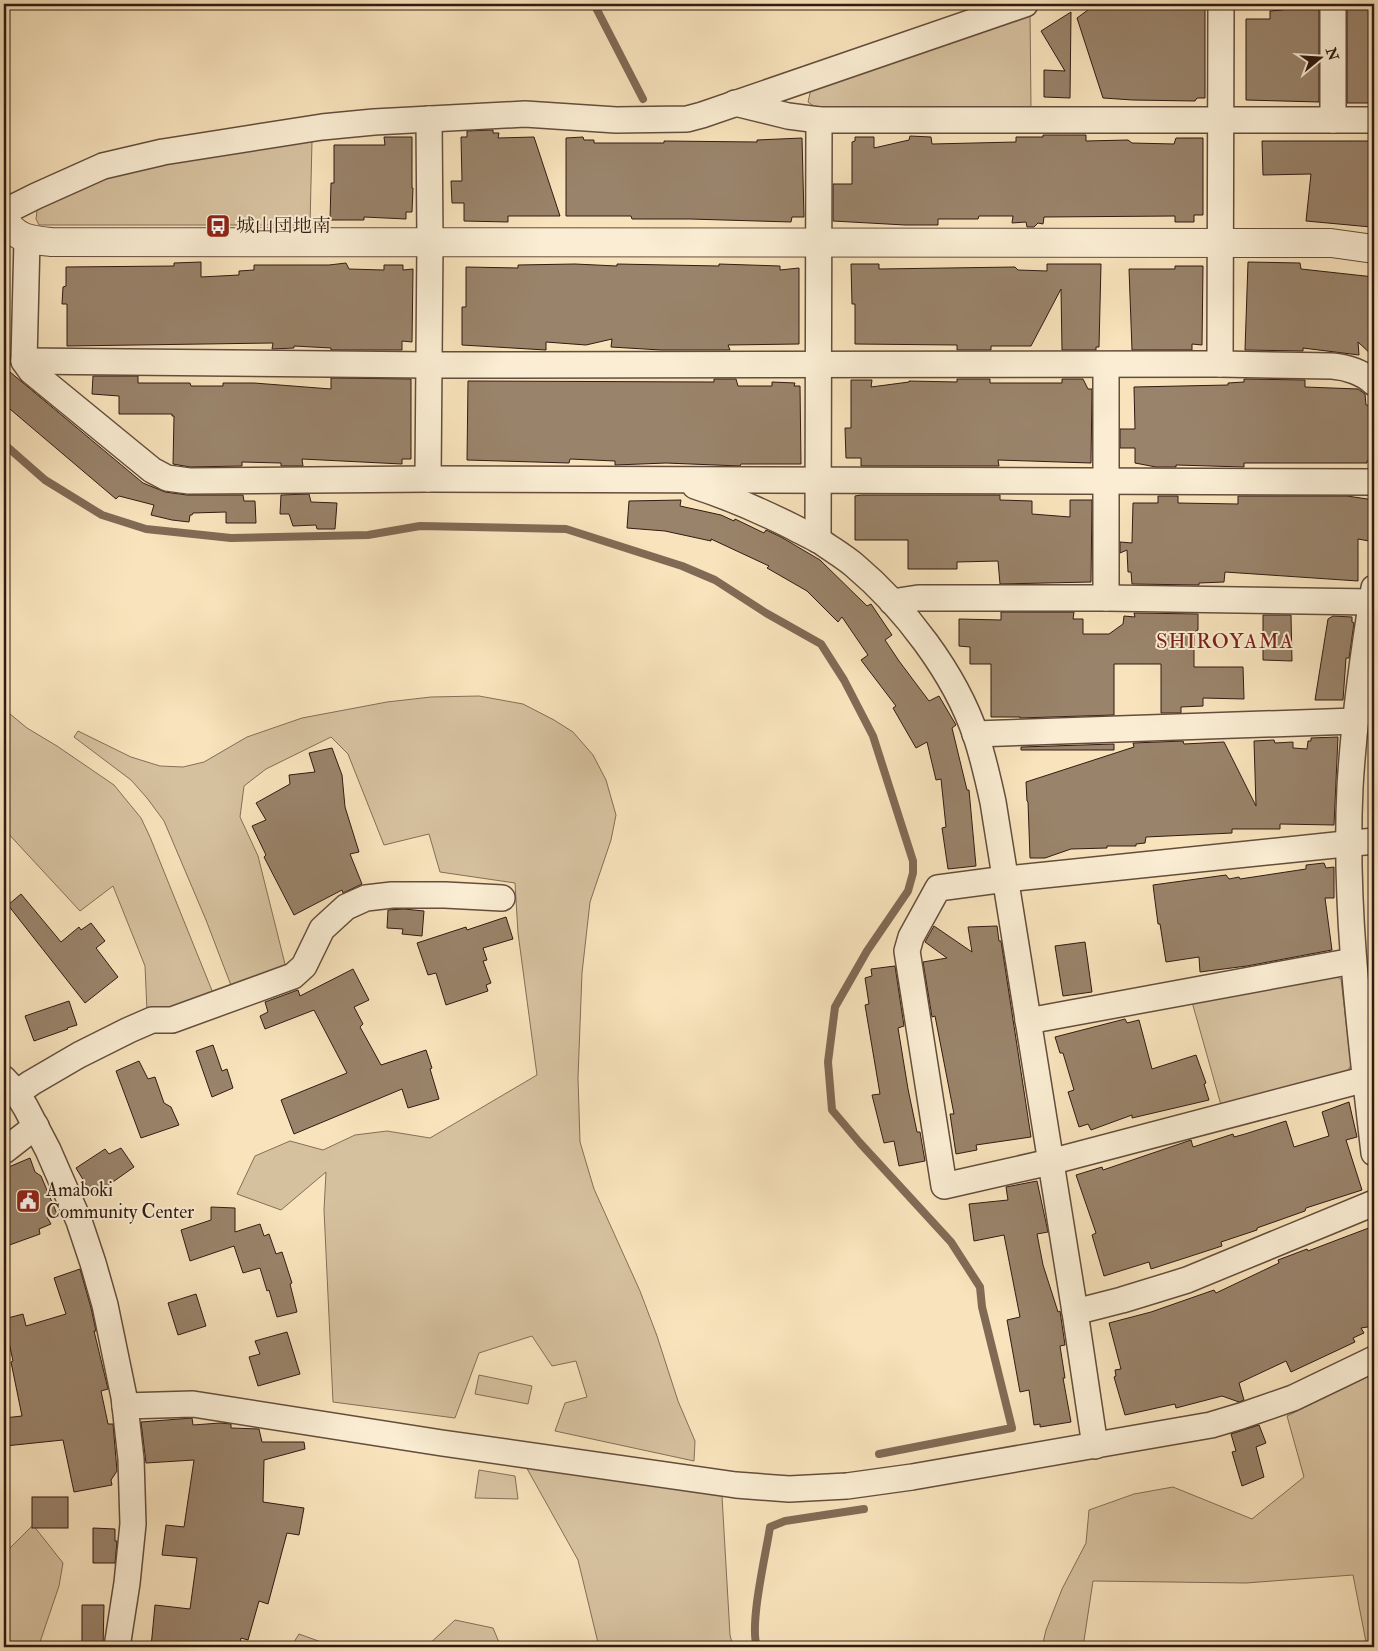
<svg xmlns="http://www.w3.org/2000/svg" width="1378" height="1651" viewBox="0 0 1378 1651" font-family="'IM FELL Double Pica','Noto Serif JP',serif">
<style>
.green{fill:#d6c19f;stroke:#846e58}
.lines{fill:none;stroke-linecap:round;stroke-linejoin:round}
.stream{stroke:#816a55;stroke-width:8}
.building{fill:#99836a;stroke:#321b12}
.minor-casing{stroke:#644d3c;stroke-width:28}
.tertiary-casing{stroke:#644d3c;stroke-width:30}
.minor{stroke:#faedd3;stroke-width:25}
.tertiary{stroke:#faedd3;stroke-width:28}
.labels{text-anchor:middle;dominant-baseline:central;stroke-width:4;stroke-linejoin:round;paint-order:stroke}
.poi-label{font-size:19px;fill:#321b12;stroke:#faedd3;text-anchor:start}
.quarter-label{font-size:21px;letter-spacing:1px;fill:#7a1f14;stroke:#faedd3}
</style>
<rect width="100%" height="100%" fill="#f8e3bc"/>
<filter id="stains"><feTurbulence type="fractalNoise" baseFrequency=".004" numOctaves="4"/><feColorMatrix values="0 0 0 0 .2 0 0 0 0 .09 0 0 0 0 .02 0 0 0 .5 -.17"/></filter>
<radialGradient id="worn" r=".72"><stop offset=".6" stop-color="#630" stop-opacity="0"/><stop offset="1" stop-color="#630" stop-opacity=".3"/></radialGradient>
<g class="green">
<path d="M1030,12L1031,108L815,107L808,102L811,89Z"/>
<path d="M312,141L310,225H39L36,219L37,211L41,203L107,177L149,167Z"/>
<path d="M479,696L523,704L554,720L573,732L593,755L606,780L616,815L611,840L590,902L582,973L578,1078L580,1142L594,1189L640,1291L657,1336L678,1401L695,1441L694,1461L555,1431L565,1403L587,1397L576,1361L552,1366L532,1336L479,1353L455,1418L333,1402L324,1210L326,1172L281,1210L237,1194L255,1156L290,1141L323,1150L355,1135L387,1131L430,1138L537,1075L518,933L515,883L440,872L429,834L384,845L348,754L331,737L266,769L244,786L240,817L258,856L286,968L232,988L206,920L164,821L147,798L131,780L74,737L78,731L131,757L160,766L183,767L204,762L247,737L302,718L387,702L431,697Z"/>
<path d="M4,709L27,728L57,746L114,785L141,818L150,837L215,998L161,1011H147L145,966L113,886L80,911L4,829Z"/>
<path d="M1331,974L1341,979L1351,1065L1347,1072L1221,1105L1192,1002Z"/>
<path d="M1374,1374V1647H1367L1353,1575L1246,1583L1093,1581L1083,1647H1042L1046,1630L1062,1589L1086,1543L1089,1510L1134,1494L1173,1487L1252,1519L1304,1477L1287,1416Z"/>
<path d="M479,1375L532,1386L528,1404L475,1394Z"/>
<path d="M525,1465L722,1496L730,1635L733,1647H599L578,1560Z"/>
<path d="M479,1470L515,1476L518,1499L475,1498Z"/>
<path d="M33,1525L63,1563L59,1586L40,1642L42,1647H4V1554Z"/>
<path d="M455,1620L493,1628L501,1647H426Z"/>
<path d="M299,1634L335,1647H291Z"/>
</g>
<g class="lines">
<g class="stream">
<path d="M594,4L643,99"/>
<path d="M4,444L45,480L102,515L146,529L231,538L368,535L420,526L566,529L682,566L715,580L766,613L821,644L844,680L873,736L913,861V873L908,891L867,951L835,1007L828,1062L832,1110L860,1143L951,1242L980,1287L982,1307L1012,1428L879,1454"/>
<path d="M757,1647C749,1624 766,1554 770,1527L785,1521L864,1509"/>
</g>
</g>
<g class="building">
<path d="M1096,4H1205V98H1197L1195,101L1133,100L1103,98L1077,18Z"/>
<path d="M1283,4H1319V102L1246,100V19H1270V11L1283,10Z"/>
<rect x="1347" y="4" width="27" height="99"/>
<path d="M1071,12L1070,98L1044,97V70L1065,71L1041,31Z"/>
<path d="M493,130V133H499L498,138L534,137L560,216H508V222L464,221V203H452L451,181H462L461,137H467V131Z"/>
<path d="M1043,135H1086V141L1128,140L1132,143L1174,144L1176,138H1203V215H1194V222H1175V216L1044,217L1043,224L1038,223L1034,227H1027L1026,222L1012,223L1013,216H979L978,219H938V225H905L833,221V184H852V142L855,141V137H874V148L909,140L910,136L931,137L932,144L1016,142V137H1043Z"/>
<path d="M384,137H412V188H413L412,212H406V219L364,217V220H330L331,183H334V145H385Z"/>
<path d="M583,137L584,140H594V143H664V141L757,142V140L802,138L804,217H792L791,222L690,219H632L631,216H566V138Z"/>
<path d="M1262,141H1374V221L1372,223L1371,227L1306,221L1311,174L1263,175Z"/>
<path d="M201,262V277L239,275V271L254,270V265H329L346,263L349,269L384,270V265H403V270L413,269L412,342L402,341V350H331V348L294,346V348L272,349L273,343L67,346V304H62L63,287L66,286V267L174,266V263Z"/>
<path d="M1248,262L1300,263L1301,269L1374,277V357L1358,342L1359,355L1303,348V351L1245,350Z"/>
<path d="M575,264L617,266V264L719,266V264L780,266V270L799,268V344L728,345L730,350H661L611,347L612,339L586,345L546,342V350L462,345V307H466V267L518,268V265Z"/>
<path d="M851,264H879V269L1015,267L1018,270L1047,271V264H1101L1099,347H1096V350H1062L1061,289L1031,346H991V350H957V345L855,344V304H852Z"/>
<path d="M1175,266H1203L1202,345L1192,344V350H1132L1129,269H1175Z"/>
<path d="M4,367L143,483L165,492L187,495H243L244,501H255L256,523H226V512L193,513L192,515H190L189,522L172,520L151,515L154,505L119,496L116,499L4,404Z"/>
<path d="M93,376H138V383H190L191,386H223V383H254L331,389V378L411,379V459H402V464L302,459L303,466H281V463L242,462V466L190,467L173,464L174,416H172V414H119V396L92,394Z"/>
<path d="M714,379H736L738,386H772V382L795,383L794,386H800L801,464H741L740,466L666,463L615,465V461L570,459L569,463L467,460L468,381L714,382Z"/>
<path d="M957,379H990V383H1062V379H1083L1088,389H1092L1091,463L998,460L999,466H861V458H846L845,428H851V380H872L871,387L909,382V381L957,382Z"/>
<path d="M1244,379L1305,380V387L1358,389L1365,394L1366,405L1374,406V460L1367,461V463H1244V467L1176,465V467H1156L1135,463V448H1120V429H1135L1134,387L1228,385V383L1244,382Z"/>
<path d="M309,494L311,502L337,503L335,529H317L316,525L293,526L289,514H280L281,495Z"/>
<path d="M861,495H1000V500L1032,501V514L1070,517V500H1092L1091,582L1000,584L998,561L957,562V569H908V540H855V496Z"/>
<path d="M1158,496H1178V503L1238,504V496H1347L1374,500L1369,541L1358,539V581L1225,572L1224,582L1199,583V585L1132,584L1131,572H1128L1127,550L1120,553V542L1132,543L1133,503H1158Z"/>
<path d="M681,500L680,506L721,515L734,521L735,519L764,533L766,530L781,537L820,560L867,606L871,604L892,635L885,640L899,661L929,701L939,696L956,725L952,728L967,790H969L976,866L948,869L942,828L946,827L941,779L936,780L927,742L916,748L893,708L896,706L861,660L868,655L842,617L838,622L807,591L767,568L769,566L711,539V541L665,531L627,528L629,501Z"/>
<path d="M1001,612H1074L1073,619H1083V634H1109L1123,624L1124,616L1135,617L1134,613L1198,614V630L1194,632V667H1243L1244,699L1203,698V706L1181,707V713H1161V664H1114V715L1020,718V717H991V664H970V647L959,646V619L1001,620Z"/>
<path d="M1263,615H1291L1292,661L1263,660Z"/>
<path d="M1333,616L1352,617V622L1354,623L1349,658H1346L1343,700H1315L1328,619Z"/>
<path d="M1338,737L1334,825L1280,824V829H1232V833L1146,837L1145,843L1136,844V846H1107V848L1071,849L1045,858H1030L1028,802L1027,801L1026,782L1134,747L1133,743L1183,741L1184,744L1224,742L1256,806L1254,741L1274,740L1275,743L1293,742V748L1307,749L1308,741H1311V738Z"/>
<path d="M1114,744V750H1021V747Z"/>
<path d="M332,748L342,775L345,807L359,852L350,854L362,884L343,893L342,890L294,915L264,857L266,855L252,826L266,820L256,803L290,784L289,775L315,772L309,753Z"/>
<path d="M1324,863L1326,868L1334,867V898H1325L1332,950L1247,966L1200,972L1199,957L1166,962L1160,924H1158L1153,885L1226,875L1229,879L1239,877L1240,879L1306,869V865Z"/>
<path d="M21,894L61,942L79,927L81,930L91,923L105,941L96,948L118,977L85,1003L8,905Z"/>
<path d="M404,909L424,911L422,936L402,934L403,929L387,928L388,910Z"/>
<path d="M506,917L513,939L483,948L487,960L483,961L491,983L486,985L488,991L446,1005L436,973L428,975L417,943L466,927L467,930Z"/>
<path d="M934,926L972,952L968,927L997,926L999,941H1001L1031,1137L976,1145L977,1150L956,1154L950,1114H954L935,1016L932,1017L923,962L947,958L925,942Z"/>
<path d="M1085,942L1092,992L1063,996L1055,946Z"/>
<path d="M895,966L904,1026L898,1028L908,1089L917,1132H920L925,1161L899,1166L894,1141L884,1143L872,1095L880,1094L865,1005L869,1004L865,978L872,976L871,969Z"/>
<path d="M353,969L369,1000L354,1007L363,1024L360,1027L381,1065L426,1050L432,1068L430,1069L439,1099L408,1108L402,1089L294,1134L281,1100L347,1073L314,1010L265,1029L260,1016L268,1012L265,1002L298,990L300,996Z"/>
<path d="M69,1001L77,1025L67,1028L68,1029L34,1041L25,1016Z"/>
<path d="M1125,1019L1127,1023L1139,1020L1152,1069L1196,1055L1206,1083L1204,1084L1209,1100L1132,1118V1115L1091,1130L1088,1124L1079,1127L1068,1092L1074,1090L1063,1053H1060L1055,1037Z"/>
<path d="M213,1045L222,1071L227,1069L233,1088L212,1097L196,1051Z"/>
<path d="M139,1061L148,1079L155,1077L164,1103L171,1107L179,1125L141,1138L116,1071Z"/>
<path d="M1349,1102L1357,1137L1346,1140L1362,1190L1306,1208L1305,1211L1257,1228V1230L1221,1242L1222,1246L1151,1269L1149,1262L1104,1276L1092,1235L1096,1233L1076,1175L1102,1167L1103,1170L1191,1140L1193,1147L1233,1134L1234,1137L1245,1134L1286,1121L1294,1147L1329,1136L1322,1112Z"/>
<path d="M121,1148L134,1167L93,1196L76,1168L105,1149L109,1154Z"/>
<path d="M30,1158L35,1172L41,1176L57,1214L47,1217L51,1224L39,1229L40,1234L4,1247V1169Z"/>
<path d="M1037,1181L1048,1232L1037,1234L1043,1265L1058,1312L1060,1311L1065,1345L1060,1346L1065,1378H1063L1071,1422L1040,1427V1424L1034,1425L1029,1390L1020,1392L1007,1320L1020,1317L1004,1235L974,1241L969,1204L1008,1200L1006,1187Z"/>
<path d="M211,1207L235,1208V1232L260,1224L264,1236L269,1234L276,1254L282,1252L292,1283L290,1284L297,1312L277,1317L269,1290L267,1291L260,1268L243,1273L234,1246L190,1261L181,1230L211,1220Z"/>
<path d="M1374,1226V1326L1361,1328L1364,1333L1353,1338L1355,1342L1291,1372L1286,1361L1239,1383L1244,1400L1239,1402L1222,1396L1176,1408L1175,1404L1125,1415L1114,1377L1116,1376L1115,1370L1121,1369L1109,1323L1151,1312L1214,1290L1216,1293L1279,1263L1278,1260L1307,1249L1308,1251Z"/>
<path d="M80,1269L91,1308L96,1331H94L108,1389L101,1391L108,1424H113L117,1471L111,1480L112,1485L74,1492L63,1440L5,1446L4,1418L22,1416L11,1362L13,1361L4,1319L23,1314L26,1326L66,1314L54,1278Z"/>
<path d="M196,1294L206,1326L178,1335L168,1303Z"/>
<path d="M287,1332L300,1374L258,1386L249,1357L260,1354L255,1341Z"/>
<path d="M192,1418L193,1425L220,1423L231,1424V1428L259,1429L262,1442H304L305,1449L264,1460L263,1502L304,1508L299,1535L287,1533L268,1604L259,1601L248,1640L241,1638L239,1647H151L155,1605L190,1609L197,1558L162,1555L166,1525L184,1527L194,1460L146,1463L141,1422Z"/>
<path d="M1259,1425L1266,1443L1256,1447L1264,1477L1242,1486L1232,1452L1236,1451L1231,1434Z"/>
<rect x="32" y="1497" width="36" height="31"/>
<path d="M93,1528L115,1529V1541H117L115,1563H93Z"/>
<path d="M82,1605H104L103,1647H82Z"/>
</g>
<g class="lines">
<defs>
<g id="minor">
<path d="M735,103L788,116L819,120H1374"/>
<path d="M1333,120V4"/>
<path d="M4,212L36,196L103,166L163,152L322,127L374,122L525,114L616,120L687,119L702,115L1025,4"/>
<path d="M27,240L24,361L31,371L152,470L167,478L189,481L428,479L1374,482"/>
<path d="M24,361L430,365L1220,364L1332,366C1347,367 1364,373 1374,383"/>
<path d="M1220,364L1221,4"/>
<path d="M428,479L430,242L429,119"/>
<path d="M695,486C729,497 761,511 793,527C802,532 811,536 820,541C831,549 843,556 854,565C904,607 955,673 976,736C983,757 988,779 993,802L1075,1312L1095,1446"/>
<path d="M818,540L819,120"/>
<path d="M1374,588C1363,654 1354,720 1350,787C1344,909 1360,1031 1374,1153"/>
<path d="M1106,598V365"/>
<path d="M892,602L918,598H1106L1372,602"/>
<path d="M975,734L1355,721"/>
<path d="M1028,1021L1353,961"/>
<path d="M4,1079L17,1093L26,1108L48,1150L79,1221L93,1263L105,1305L124,1397L131,1459L133,1524L127,1583L117,1647"/>
<path d="M1366,1079L1050,1162L944,1186L907,951L911,937L938,888L1006,879L1374,841"/>
<path d="M17,1093L31,1083L79,1055L129,1030L152,1020H172L293,976L304,966L322,929L346,907L366,898L392,895H445L502,898"/>
<path d="M4,1151L36,1126"/>
<path d="M1075,1312L1122,1300L1187,1280L1374,1203"/>
<path d="M125,1406L193,1404L442,1443L736,1485L789,1489L847,1486L912,1477L1211,1425L1241,1416L1293,1398L1374,1359"/>
</g>
<path id="tertiary" d="M4,219C16,239 30,240 51,242L1331,243L1374,249"/>
</defs>
<use href="#minor" class="minor-casing"/>
<use href="#tertiary" class="tertiary-casing"/>
<use href="#minor" class="minor"/>
<use href="#tertiary" class="tertiary"/>
</g>
<defs>
<symbol id="bus-square" viewBox="-11 -11 22 22"><rect x="-9" y="-9" width="18" height="18" rx="4" fill="#8f2418" stroke="#faedd3"/><path d="M-5-6H5V4H4V6H2V4H-2V6H-4V4H-5ZM-3.5-4V0h7V-4ZM-3.5 1.2v1.5H-2V1.2ZM2 1.2v1.5H3.5V1.2Z" fill="#fff"/></symbol>
<symbol id="civic-square" viewBox="-11 -11 22 22"><rect x="-9" y="-9" width="18" height="18" rx="4" fill="#8f2418" stroke="#faedd3"/><path d="M-.6-6.5H3V-4.5H.6V-3L4-1V1h2V6H-6V1h2V-1L-.6-3ZM-1.2 2.5V6h2.4V2.5Z" fill="#fff"/></symbol>
</defs>
<g fill-rule="evenodd">
<use href="#bus-square" x="204" y="212" width="28" height="28"/>
<use href="#civic-square" x="14" y="1187" width="28" height="28"/>
</g>
<g class="labels">
<g class="poi-label">
<text x="236" y="226">城山団地南</text>
<text x="46" y="1190">Amaboki<tspan x="46" dy="22">Community Center</tspan></text>
</g>
<g class="quarter-label">
<text x="1225" y="641">SHIROYAMA</text>
</g>
</g>
<rect width="1378" height="1651" fill="none" stroke="#f8e3bc" stroke-width="20"/>
<rect x="5" y="5" width="1368" height="1641" fill="none" stroke="#321b12" stroke-width="2.5"/>
<rect x="10" y="10" width="1358" height="1631" fill="none" stroke="#321b12"/>
<g transform="translate(1320 58) rotate(72)" stroke="#faedd3" stroke-width="4" paint-order="stroke">
<path d="M0-4L9 19L0 12L-9 19Z" fill="#321b12"/>
<text y="-8" font-size="14" font-weight="bold" text-anchor="middle" fill="#321b12">N</text>
</g>
<rect width="100%" height="100%" filter="url(#stains)"/>
<rect width="100%" height="100%" fill="url(#worn)"/>
</svg>
